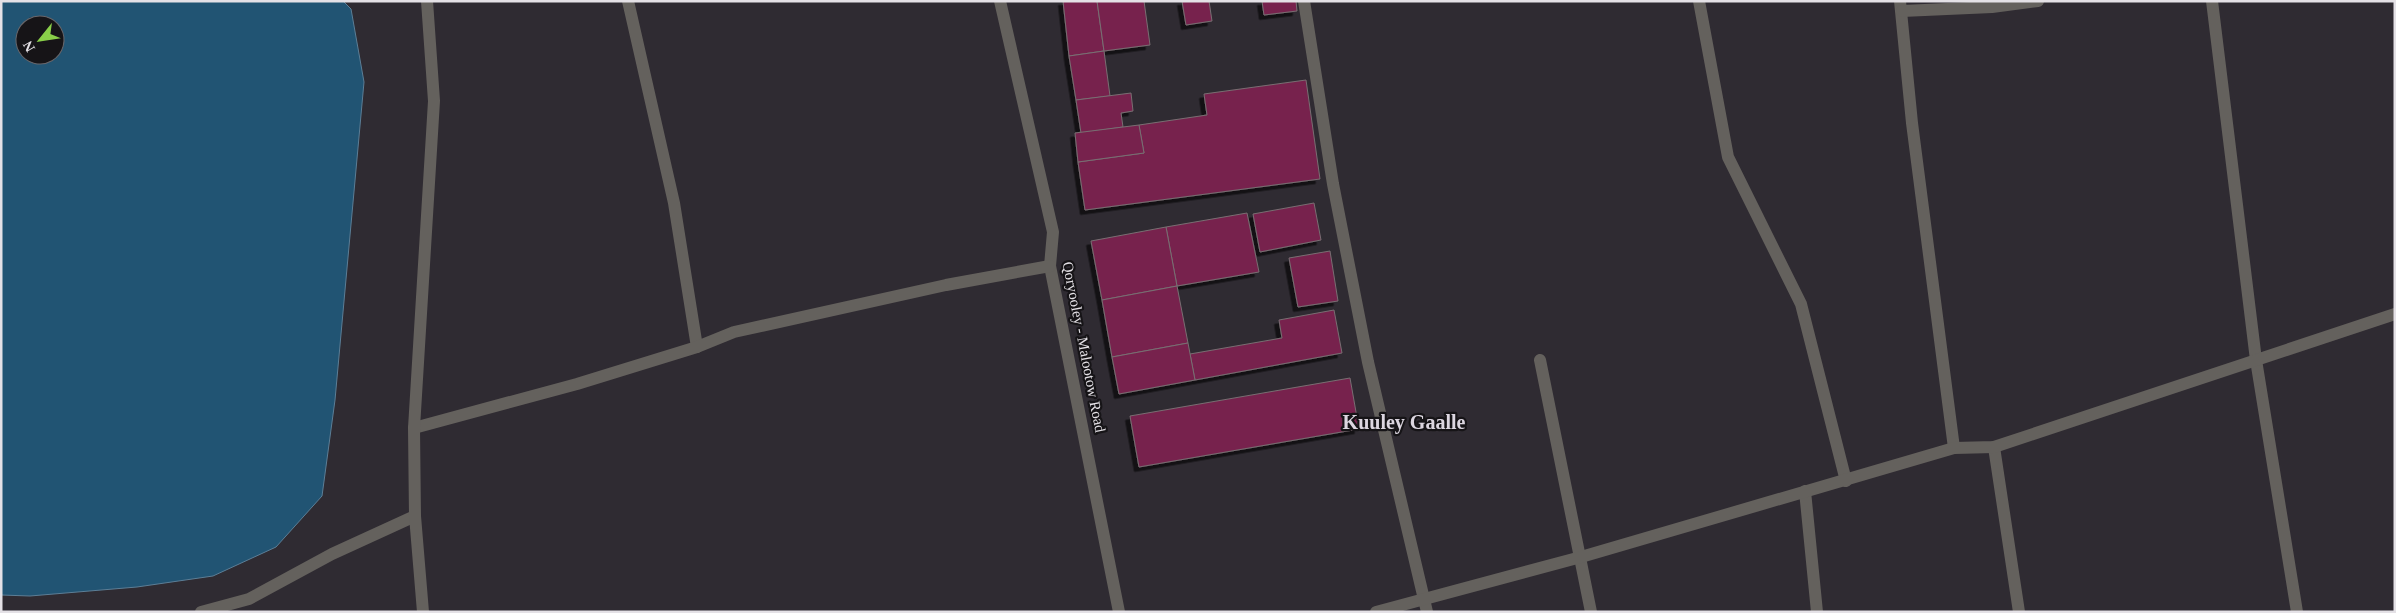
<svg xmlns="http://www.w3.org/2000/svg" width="2396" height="613" viewBox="0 0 2396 613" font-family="Georgia,serif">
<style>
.water{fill:#215473;stroke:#5c7e96;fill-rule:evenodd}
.building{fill:#77244e;stroke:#796e72;filter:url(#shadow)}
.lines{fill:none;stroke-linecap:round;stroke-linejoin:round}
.minor{stroke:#64615d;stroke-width:12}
.labels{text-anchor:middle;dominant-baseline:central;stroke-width:4.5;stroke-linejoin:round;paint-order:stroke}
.street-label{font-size:15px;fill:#e4e1e6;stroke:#161417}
.district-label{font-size:20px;font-weight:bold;fill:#dcd6e0;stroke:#161417}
</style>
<defs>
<filter id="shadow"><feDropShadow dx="-4.5" dy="4.5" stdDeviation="0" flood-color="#0009"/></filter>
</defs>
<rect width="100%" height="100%" fill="#2f2b32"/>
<path class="water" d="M1,1H343L351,9L364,82L335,400L322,496L276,547L213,576L137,587L30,596L1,595ZM25,25H55V55H25Z"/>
<g class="building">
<path d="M1063,1H1097L1104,51L1069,56Z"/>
<path d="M1097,1H1144L1150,45L1104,51Z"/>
<path d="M1182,1H1209L1212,21L1186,25Z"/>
<path d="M1262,1H1296L1297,11L1264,15Z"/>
<path d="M1104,51L1110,96L1076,100L1069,56Z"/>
<path d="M1306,80L1320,179L1085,210L1078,162L1144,153L1139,125L1207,115L1204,94Z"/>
<path d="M1131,93L1133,111L1121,113L1123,127L1081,133L1076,100Z"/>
<path d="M1139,125L1144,153L1078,162L1075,133Z"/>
<path d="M1314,203L1321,240L1260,252L1253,214Z"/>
<path d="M1247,213L1259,272L1177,286L1166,227Z"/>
<path d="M1166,227L1177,286L1102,300L1091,241Z"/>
<path d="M1330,251L1338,301L1298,307L1289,258Z"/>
<path d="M1177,286L1188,343L1112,357L1102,300Z"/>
<path d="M1334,310L1342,353L1195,380L1190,354L1282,338L1279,320Z"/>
<path d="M1188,343L1195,380L1119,394L1112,357Z"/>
<path d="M1350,378L1359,429L1139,467L1130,416Z"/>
</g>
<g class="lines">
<g class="minor">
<path d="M628,1L674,203L697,347"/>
<path d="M1000,1L1053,232L1050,266L1119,612"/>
<path d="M1304,1L1333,184L1368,362L1427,612"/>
<path d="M1699,1L1728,157L1801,304L1846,481"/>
<path d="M1900,1L1912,123L1954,448"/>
<path d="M2212,1L2256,360L2297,612"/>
<path d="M1902,11L1992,7L2038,1"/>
<path d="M1540,360L1591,612"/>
<path d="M414,428L577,384L697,347L734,332L946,285L1050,266"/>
<path d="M1994,447L2019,612"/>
<path d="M1805,491L1817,612"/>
<path d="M201,612L249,599L332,554L415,516"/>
<path d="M423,612L415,516L414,428L434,101L427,1"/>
<path d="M1376,612L1581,557L1954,448L1994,447L2395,314"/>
</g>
</g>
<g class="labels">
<g class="street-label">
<text transform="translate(1084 347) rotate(79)">Qoryooley - Malootow Road</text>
</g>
<g class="district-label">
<text x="1404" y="422">Kuuley Gaalle</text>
</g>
</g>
<rect width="2396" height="613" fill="none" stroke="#e4e1e6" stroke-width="5"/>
<g transform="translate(40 40) rotate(240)"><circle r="24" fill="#161417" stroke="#68666a"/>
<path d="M0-4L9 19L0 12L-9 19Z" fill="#89cf49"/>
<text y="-8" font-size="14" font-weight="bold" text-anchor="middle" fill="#e4e1e6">N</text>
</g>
</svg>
